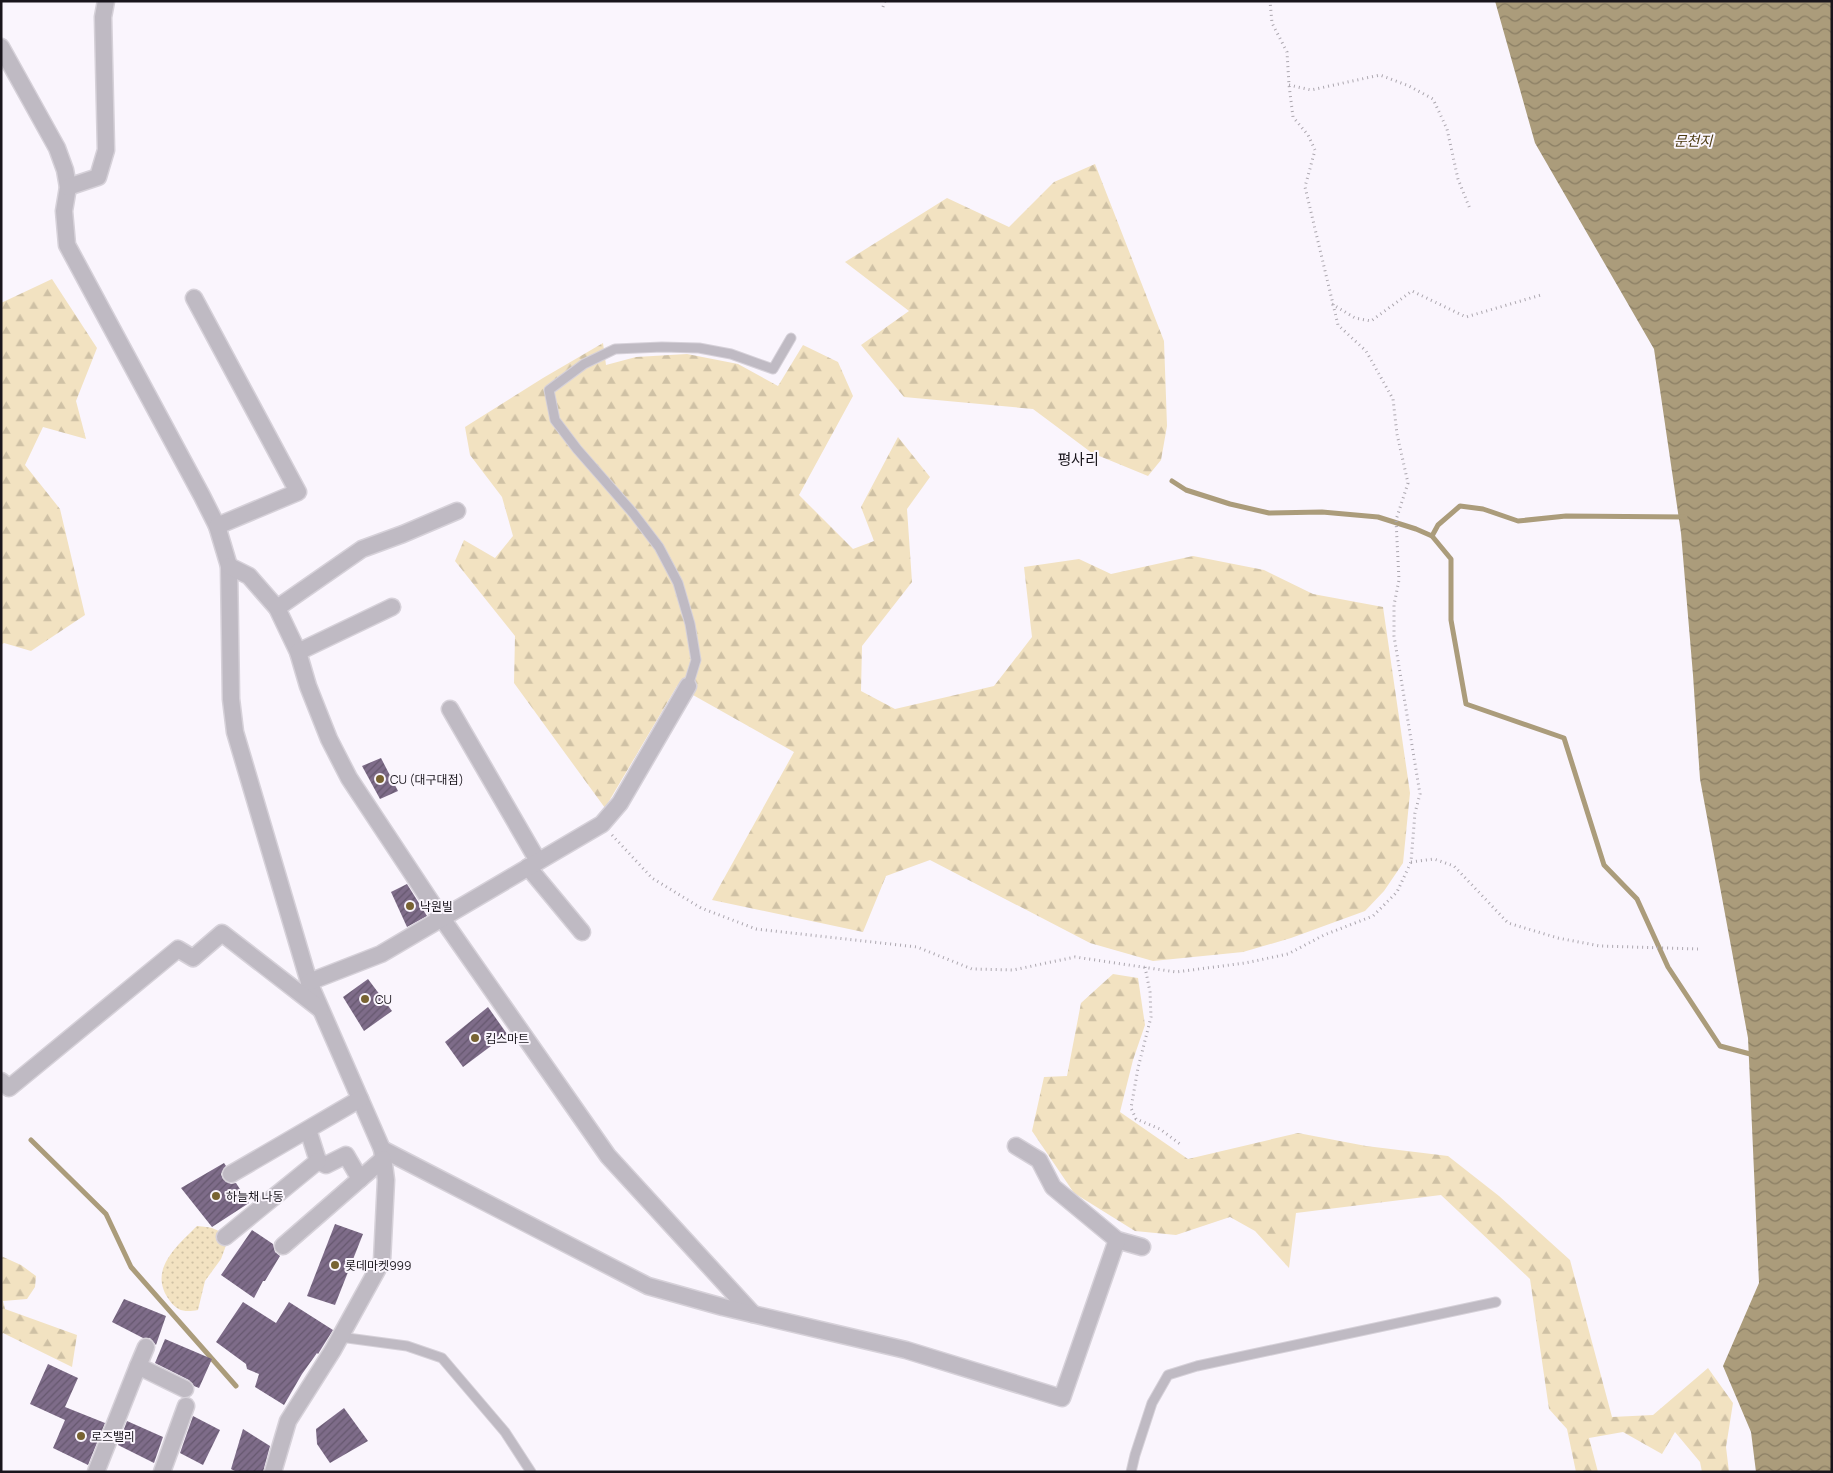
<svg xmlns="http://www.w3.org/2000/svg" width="1833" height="1473" viewBox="0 0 1833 1473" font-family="Manrope,'Noto Sans KR',sans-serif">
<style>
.grass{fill:url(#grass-dots)}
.forest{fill:url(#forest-firs)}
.water{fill:url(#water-waves)}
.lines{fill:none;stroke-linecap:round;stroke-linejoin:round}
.stream{stroke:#ab9c7b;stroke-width:5}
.building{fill:url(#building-hatch)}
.lane-casing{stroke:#d6d1d9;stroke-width:11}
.street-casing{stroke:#d6d1d9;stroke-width:19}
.path{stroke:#aca7af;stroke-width:3;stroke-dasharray:1 4;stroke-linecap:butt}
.lane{stroke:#bfbac3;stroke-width:9}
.street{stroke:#bfbac3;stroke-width:16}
.poi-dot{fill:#786332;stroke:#faf5fd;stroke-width:2}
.labels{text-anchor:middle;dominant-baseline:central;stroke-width:4;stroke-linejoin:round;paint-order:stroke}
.poi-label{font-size:12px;fill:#19151c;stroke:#faf5fd;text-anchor:start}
.water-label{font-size:14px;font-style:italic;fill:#4b3a0f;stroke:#faf5fd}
.quarter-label{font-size:15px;fill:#19151c;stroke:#faf5fd}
</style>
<defs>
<pattern id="grass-dots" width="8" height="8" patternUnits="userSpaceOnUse" patternTransform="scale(1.25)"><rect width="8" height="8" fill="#f2e2c1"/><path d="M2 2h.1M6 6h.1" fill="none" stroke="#cfc1a5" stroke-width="1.8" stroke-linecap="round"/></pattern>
<pattern id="forest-firs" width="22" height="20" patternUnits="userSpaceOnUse" patternTransform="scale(1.25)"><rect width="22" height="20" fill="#f2e2c1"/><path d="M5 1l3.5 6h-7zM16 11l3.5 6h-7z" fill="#cfc1a5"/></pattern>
<pattern id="water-waves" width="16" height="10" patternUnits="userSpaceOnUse" patternTransform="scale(1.25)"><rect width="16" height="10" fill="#ab9c7b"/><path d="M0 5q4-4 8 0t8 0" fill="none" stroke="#8a7e64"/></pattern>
<pattern id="building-hatch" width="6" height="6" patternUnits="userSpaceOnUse" patternTransform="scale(1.25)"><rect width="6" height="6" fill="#7e6c89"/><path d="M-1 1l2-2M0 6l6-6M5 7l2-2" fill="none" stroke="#66586f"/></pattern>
</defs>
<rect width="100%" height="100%" fill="#faf5fd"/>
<path class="grass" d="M197,1226C211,1227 219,1228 228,1240L221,1259L205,1281L198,1310C186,1312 178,1312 170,1301C147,1271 176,1247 197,1226Z"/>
<g class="forest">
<path d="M1095,164L1164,341L1167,426L1161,460L1148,476L1092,453L1033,409L904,397L861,345L909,311L845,262L947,198L1009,227L1054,182Z"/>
<path d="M52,279L97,348L76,401L86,439L43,427L25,465L60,509L85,615L31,651L4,643L1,645V303Z"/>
<path d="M603,343L606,365L636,357L687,354L738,364L778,386L803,345L838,362L853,396L799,495L853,549L874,541L861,507L898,437L930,477L907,509L912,582L862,646L861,691L895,709L994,686L1032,637L1024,567L1079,559L1111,574L1193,556L1264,570L1313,594L1383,607L1410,793L1403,863L1384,891L1365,911L1291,938L1243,952L1153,961L1090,943L930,860L886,876L863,932L712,900L794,752L677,686L605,808L514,683L515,636L455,561L464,540L495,558L513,536L502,497L470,455L465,427L543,378Z"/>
<path d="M1113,974L1138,978L1145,1025L1133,1060L1120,1112L1188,1159L1298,1133L1366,1146L1448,1156L1499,1196L1570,1260L1612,1417L1653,1415L1708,1368L1733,1403L1726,1447L1729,1472H1702L1700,1462L1675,1432L1662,1454L1623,1432L1589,1438L1598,1472H1576L1567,1429L1549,1409L1530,1279L1441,1195L1296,1213L1289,1268L1255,1231L1230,1217L1176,1235L1135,1231L1074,1193L1032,1131L1044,1077L1067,1076L1081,1003Z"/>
<path d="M1,1256L21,1265L36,1276L35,1287L27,1299L3,1301L5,1309L77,1335L72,1367L3,1333L1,1335Z"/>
</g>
<path class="water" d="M1495,1H1832V1472H1756L1751,1432L1723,1366L1759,1283L1748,1038L1700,779L1693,675L1681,533L1654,349L1535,143Z"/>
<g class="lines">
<g class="stream">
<path d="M1172,481L1186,490L1230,504L1269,513L1322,512L1378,517L1416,529L1432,536L1451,559V620L1466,704L1564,738L1604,865L1637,899L1668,967L1720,1046L1754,1055"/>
<path d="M1432,536L1438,525L1460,506L1483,509L1518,521L1566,516L1685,517"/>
<path d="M31,1140L106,1214L131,1267L236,1386"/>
</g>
</g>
<g class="building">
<path d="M381,758L398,791L380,799L362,766Z"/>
<path d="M407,884L427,916L407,927L391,892Z"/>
<path d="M368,979L392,1011L364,1031L343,997Z"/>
<path d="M488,1007L507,1034L463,1067L445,1042Z"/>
<path d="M224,1163L226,1166L221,1174L223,1179L231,1184L236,1183L249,1203L212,1227L181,1188Z"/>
<path d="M335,1224L363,1234L335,1305L307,1296Z"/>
<path d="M252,1230L273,1244L275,1252L280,1256L265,1281H263L254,1298L221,1275Z"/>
<path d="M124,1299L166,1316L156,1345L150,1338H143L112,1322Z"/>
<path d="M243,1302L276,1323L289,1302L333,1330L318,1354L317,1353L302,1374L284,1405L255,1387L259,1374L247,1369L246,1364L216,1342Z"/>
<path d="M165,1339L212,1359L199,1388L194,1386L189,1380L155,1363Z"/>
<path d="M48,1364L78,1378L65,1407L105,1423L88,1465L53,1448L65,1420L30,1404Z"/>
<path d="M344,1408L368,1441L330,1463L317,1444L316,1429Z"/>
<path d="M193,1416L220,1430L203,1465L180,1453Z"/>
<path d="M127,1421L163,1437L154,1463L118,1445Z"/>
<path d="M243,1429L270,1446L263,1472H237L231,1469Z"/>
</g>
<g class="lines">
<defs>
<g id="lane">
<path d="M688,686L696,660L690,624L678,583L659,547L633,513L577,449L555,420L549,390L584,364L615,349L662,347L699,348L731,354L773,369L791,338"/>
<path d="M340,1337L407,1346L442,1358L505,1432L531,1472"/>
<path d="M1131,1472L1135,1455L1152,1403L1168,1375L1197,1366L1496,1302"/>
</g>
<g id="street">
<path d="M1,47L57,148L65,170L68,187L64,211L67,245L202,496L217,526L229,566L231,699L235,732L309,982L382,1149L386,1180L382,1261L333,1350L288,1421L273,1472"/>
<path d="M68,187L98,177L106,150L103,17L106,1"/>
<path d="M194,298L298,492L217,526"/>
<path d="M229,566L249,576L277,608L298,652L308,686L329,739L349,778L441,917L608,1156L753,1314"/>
<path d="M277,608L362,549L403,534L457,511"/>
<path d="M298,652L392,607"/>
<path d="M450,709L538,861"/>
<path d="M528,867L582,932"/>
<path d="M309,982L381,954L602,824L620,803L688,686"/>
<path d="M1,1081L9,1088L178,949L193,958L222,933L320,1009"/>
<path d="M310,1136L318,1161L326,1165L346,1155L360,1179"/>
<path d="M1016,1146L1039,1160L1053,1187L1117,1240L1142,1247"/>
<path d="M382,1149L648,1286L723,1307L906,1350L1062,1398L1117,1240"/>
<path d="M231,1174L360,1099"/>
<path d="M225,1237L318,1161"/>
<path d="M283,1246L383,1159"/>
<path d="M138,1366L146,1347"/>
<path d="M96,1472L138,1366L185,1389"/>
<path d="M162,1472L186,1406"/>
</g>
</defs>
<use href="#lane" class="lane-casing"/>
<use href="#street" class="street-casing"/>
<g class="path">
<path d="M883,7L885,1"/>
<path d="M1289,85L1311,90L1380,75L1409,86L1433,99L1447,129L1458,179L1470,209"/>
<path d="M1332,304L1355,318L1371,321L1412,291L1466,317L1541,295"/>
<path d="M612,835L652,878L701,908L756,929L917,947L972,969L1013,970L1075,957L1176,972L1245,963L1288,954L1324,935L1373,916L1397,892L1411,862L1415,813L1420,794L1394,636V605L1399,580L1396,520L1408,483L1397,434L1393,399L1366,351L1338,325L1305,187L1315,150L1308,135L1293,117L1289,85L1287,52L1272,23L1270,1"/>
<path d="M1411,862L1434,859L1454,866L1508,923L1558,938L1600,946L1698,949"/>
<path d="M1145,967L1150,992L1151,1017L1138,1068L1131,1108L1136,1119L1160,1129L1180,1144"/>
</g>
<use href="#lane" class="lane"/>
<use href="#street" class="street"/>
</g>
<g class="poi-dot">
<circle cx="380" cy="779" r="5"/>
<circle cx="410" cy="906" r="5"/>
<circle cx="365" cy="999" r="5"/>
<circle cx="475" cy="1038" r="5"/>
<circle cx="216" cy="1196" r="5"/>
<circle cx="335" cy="1265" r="5"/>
<circle cx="81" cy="1436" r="5"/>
</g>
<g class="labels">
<g class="poi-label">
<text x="390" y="779">CU (대구대점)</text>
<text x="420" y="906">낙원빌</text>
<text x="375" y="999">CU</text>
<text x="485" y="1038">킴스마트</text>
<text x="226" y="1196">하늘채 나동</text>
<text x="345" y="1265">롯데마켓999</text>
<text x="91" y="1436">로즈밸리</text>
</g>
<g class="water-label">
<text x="1693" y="140">문천지</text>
</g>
<g class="quarter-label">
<text x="1078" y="459">평사리</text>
</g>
</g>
<rect width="1833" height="1473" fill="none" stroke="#19151c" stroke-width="5"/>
</svg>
